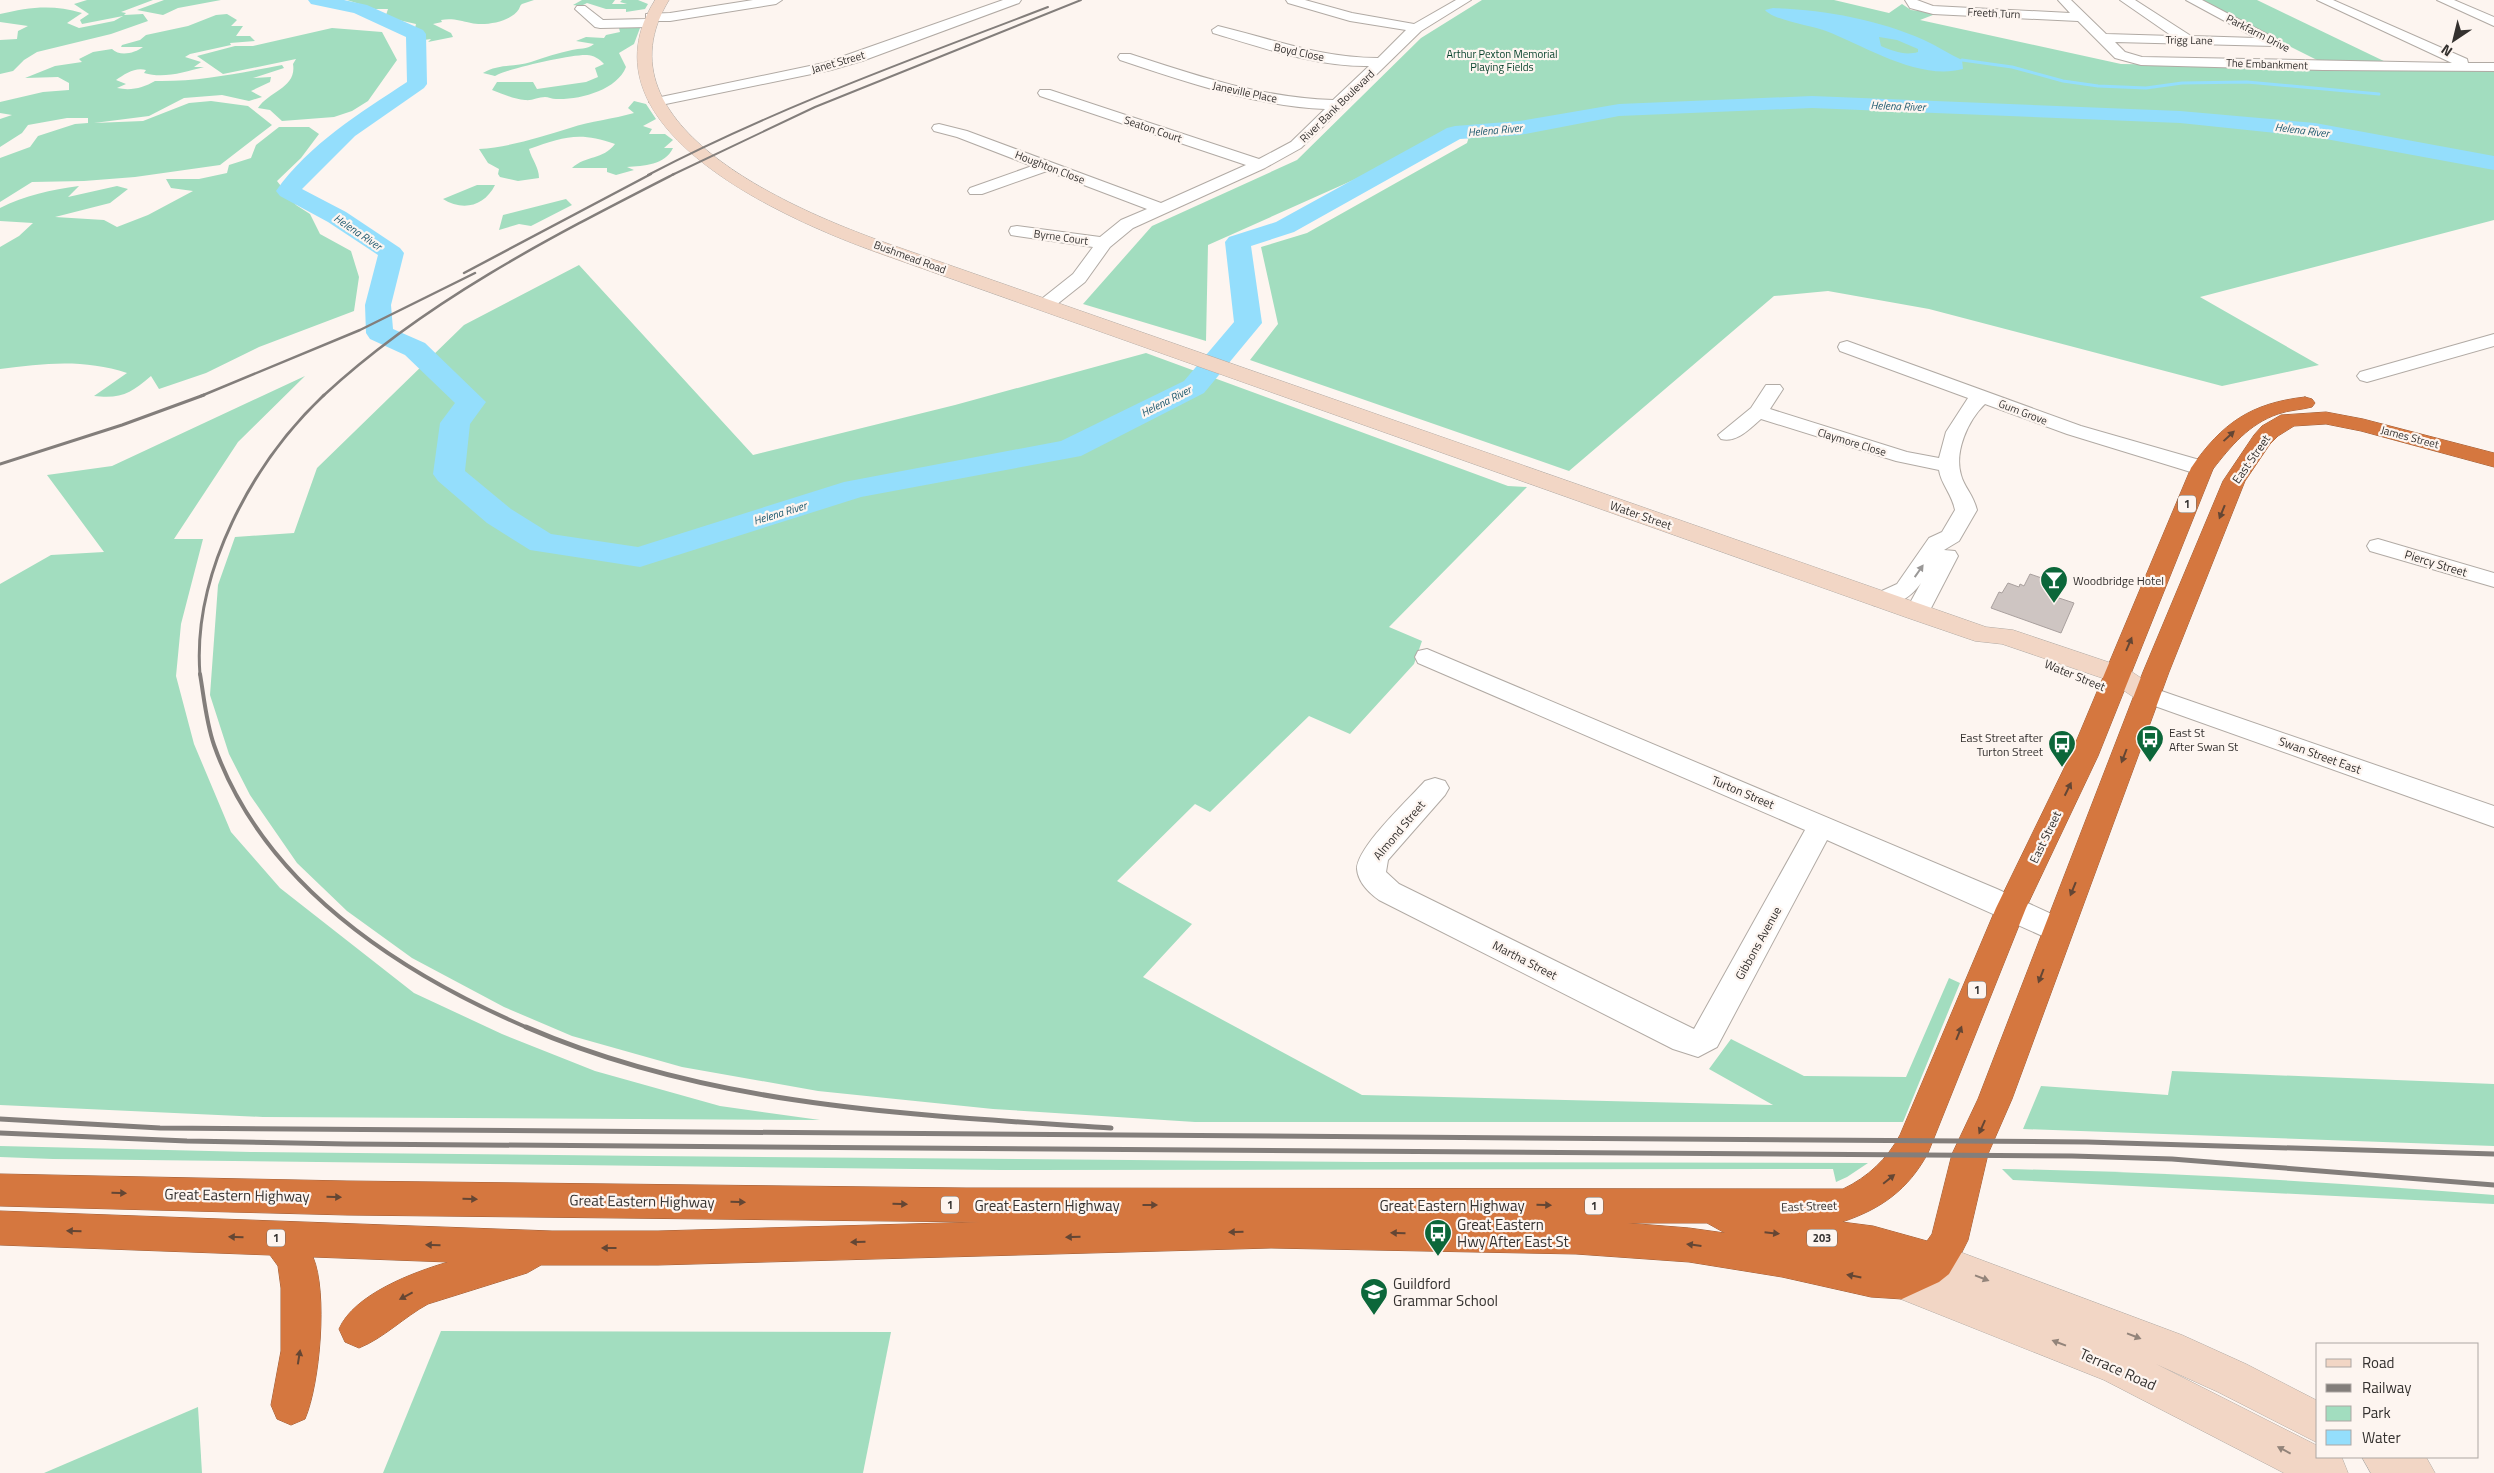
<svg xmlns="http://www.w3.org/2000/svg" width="2494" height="1473" viewBox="0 0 2494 1473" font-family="'Titillium Web',sans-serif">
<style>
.green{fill:#a2ddbf}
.water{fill:#94defc;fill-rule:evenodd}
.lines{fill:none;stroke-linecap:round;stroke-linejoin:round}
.stream{stroke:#94defc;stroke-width:3}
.river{fill:#94defc;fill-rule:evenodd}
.building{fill:#cec5c2;stroke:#a9a09e}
.street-casing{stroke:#b1aaa4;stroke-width:2}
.secondary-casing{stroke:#b1aaa4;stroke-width:1}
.highway-casing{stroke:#9d5e39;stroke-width:1}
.street{fill:#fff;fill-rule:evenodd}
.secondary{fill:#f2d6c5;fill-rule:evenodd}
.highway{fill:#d5773f;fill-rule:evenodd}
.rail-far4{stroke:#837e7b;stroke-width:2}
.rail-far3{stroke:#837e7b;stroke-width:2.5}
.rail-far2{stroke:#837e7b;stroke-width:3}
.rail-far1{stroke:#837e7b;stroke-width:4}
.rail{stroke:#837e7b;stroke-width:5}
.oneway{fill:#644634}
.oneway2{fill:#9a9897}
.oneway3{fill:#93847a}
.labels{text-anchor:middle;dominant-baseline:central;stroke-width:4.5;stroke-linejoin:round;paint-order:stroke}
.far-street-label{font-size:11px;fill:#34312f;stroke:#fdf5f0}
.far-park-label{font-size:11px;fill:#043f29;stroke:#fdf5f0}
.far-water-label{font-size:11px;font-style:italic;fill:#1f5a6f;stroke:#fdf5f0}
.shield{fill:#fdf5f0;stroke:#706c69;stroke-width:1}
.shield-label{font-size:11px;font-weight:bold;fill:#34312f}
.street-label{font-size:12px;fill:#34312f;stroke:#fdf5f0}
.poi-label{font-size:12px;fill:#34312f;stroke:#fdf5f0;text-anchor:start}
.near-street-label{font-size:15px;fill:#34312f;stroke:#fdf5f0}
.near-poi-label{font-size:15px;fill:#34312f;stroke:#fdf5f0;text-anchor:start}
</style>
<rect width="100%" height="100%" fill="#fdf5f0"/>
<g class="green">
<path d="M87,0H153L121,12L126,13L124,15L143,14L148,21L111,34L37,52L24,60L13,71L0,74V40L17,39L18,31L28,26L0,22V14C29,7 53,4 82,13L67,23L79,28L114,21L123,16L82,24L80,20L89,14L74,4Z"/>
<path d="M164,0H221L178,8L163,15L137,10Z"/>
<path d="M347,0H534L522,4C520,5 520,7 519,9C511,22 485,26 471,23C460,21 453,18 441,20L442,22L433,24L451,33L453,37L428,42L431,39L424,40L422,31L415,28L416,24L394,19L386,15L388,9H375Z"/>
<path d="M582,0H615L612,4H627L620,2L622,0H638L648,4L645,9L626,12V9H606L587,3L581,6L573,5Z"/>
<path d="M1482,0H1834L1889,13L1902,4L1911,10L1938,13L1920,20L2121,64L2494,70V220L2200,297L2319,365L2222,386L1929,309L1828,291L1774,296L1569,471L1250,360L1278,324L1261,247L1307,233L1467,143L1472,127L1208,245L1206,341L1083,304L1152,226L1297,160L1421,38Z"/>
<path d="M2197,0H2257L2390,64L2327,63L2317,60Z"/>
<path d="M227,14L237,20L231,26H243L236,36H250L255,41L230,43L231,45L190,54L185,57L201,62L194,67H204C184,72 164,79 144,73L146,70C135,67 125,74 116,80L126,84L117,88C131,91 143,88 155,81C198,82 240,73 282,65L284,68L253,78L271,77L270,82L251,91L262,97L249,101L222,95L184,98L149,116L94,123L143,121L189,103L211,101L248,106L272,125L220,165L135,177L84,181L32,182L0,202V158L30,147L38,136L75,124L88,123V118H67L28,125L22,133L0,147V119L12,115L0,113V102L43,92L69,90V83L58,77L25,78L55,66L82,62L79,59L93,52L112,49C120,57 135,53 143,47H121L122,45L140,40L146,35L188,26L216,15Z"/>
<path d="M632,27L640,28L634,44L619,53L626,67C617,90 580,100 556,99C552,99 548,97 545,97C538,97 532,101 525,100C514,99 503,94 492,90L497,82H533L537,89L586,82L598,77L595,68L604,64C600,59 593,55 587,55C572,54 506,69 495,76L483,73C498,64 515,67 531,62C545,57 558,53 572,50C580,48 586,50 594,44L576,41L586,37L604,38L606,35L620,32L619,28Z"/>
<path d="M332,28L382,32L397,60L368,101L352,111L334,117L282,121L270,110L258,108C269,91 297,88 293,64L296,59L223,74L197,56L235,46H253Z"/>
<path d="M634,101L646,104L656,119L643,126L652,129L649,134H665L673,140L664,148H673C665,165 644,166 627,167L634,170L616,175L607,172V168H572C586,155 603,160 615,144C579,131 563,137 529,149C532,160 539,167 539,178L518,181L500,177L498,174L499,169L488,163L479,149C511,147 540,137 570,128C591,121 613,119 634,113L628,108Z"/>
<path d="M279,127H309L319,134L301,158L277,181L296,205L310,214L320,234L351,251L359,277L354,311L259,347L206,373L159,389L151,376C131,393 122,399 94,396L127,373C85,359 44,363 0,369V247L19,236L33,223L0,221V208C25,195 51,190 79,186L68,197L117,186L128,189L110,203L55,217L104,220L117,227L148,215L193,191L171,188L166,179H199L227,173L229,165L251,158L256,145Z"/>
<path d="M477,185H495C484,207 462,211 443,199Z"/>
<path d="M566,199L572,205L531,226L519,224L499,230L503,215Z"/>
<path d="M579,265L753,455L955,405L1146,353L1508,486L1527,487L1389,627L1422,641L1414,664L1350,734L1309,716L1210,812L1195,804L1117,881L1192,924L1143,977L1362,1095L1773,1105L1709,1069L1731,1039L1804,1076L1906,1077L1949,978L1960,983L1903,1122H1195L993,1109L818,1091L682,1067L572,1036L504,1007L412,958L347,911L297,863L250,795L229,754L210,695L218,585L235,537L294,533L317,468L464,325Z"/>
<path d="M305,376L238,442L174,539H203L181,624L176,676L194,744L231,832L280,888L414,993L502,1034L595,1071L720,1106L820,1120L263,1117L0,1105V584L51,555L104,552L47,475L112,466Z"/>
<path d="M2172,1071L2494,1084V1146L2023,1129L2041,1086L2168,1095Z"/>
<path d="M0,1146L251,1152L650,1156L1367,1162L1868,1163L1847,1177L1836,1182L1833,1169L1001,1170L53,1159L0,1157Z"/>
<path d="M2002,1169C2167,1172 2330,1182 2494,1195V1204L2013,1180Z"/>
<path d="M441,1331L891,1332L863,1473H383Z"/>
<path d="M198,1407L202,1473H44Z"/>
</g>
<path class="water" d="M1773,8C1824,10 1877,19 1924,40C1937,46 1949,54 1962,60L1963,69C1919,81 1865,46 1826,31C1812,26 1773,20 1765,10ZM1879,37L1897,40L1918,49V52C1905,56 1893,51 1881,46Z"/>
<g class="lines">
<path class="stream" d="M1962,60L2012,67L2063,81L2098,86L2146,88L2182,83L2247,82L2379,94"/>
<path class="river" d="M308,0H344L367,5L423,30L426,34L427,84L424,88L355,136L302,189L346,212L400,248L404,253L391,305L393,329L425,343L486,402L470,424L465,471L511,509L551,534L638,547L844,482L1061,441L1184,381L1234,322L1225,242L1229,237L1276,222L1447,128L1455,126L1520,121L1619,104L1812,96L2180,111L2315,123L2494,156V170L2315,137L2180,123L1812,108L1619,116L1520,135L1460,139L1294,232L1251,246L1262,323L1204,393L1081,456L861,497L640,567L530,550L487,523L438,481L433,474L440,423L455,403L405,355L370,339L366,333L365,305L378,255L328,222L280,196L276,191C309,144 360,113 407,82L406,37L354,13L311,4Z"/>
</g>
<path class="building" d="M2030,574L2059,584L2053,596L2074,603L2061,633L1991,608L1999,592L2002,593L2008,583L2019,587L2020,584L2024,586Z"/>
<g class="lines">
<defs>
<g id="street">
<path d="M753,0H782L776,4L670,21H653V26L648,27L600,28L595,27L575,9L577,6H585L603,20L646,19V14L670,13Z"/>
<path d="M1003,0H1021L1019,3L862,61L831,70L656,106L649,102L656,98L824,63Z"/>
<path d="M1286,0H1305L1352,13L1414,24L1456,0H1471L1421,31L1301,148L1265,168L1133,228L1110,247L1085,282L1051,309H1039L1036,305L1039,301L1073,274L1093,247L1017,236L1011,235L1009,231L1011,227L1017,226L1100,237L1121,220L1147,209L1047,171L982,194H970L968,191L970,188L1032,166L957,137L934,131L932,128L934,125L939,124L967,131L1161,203L1246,165L1040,96L1038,93L1040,90H1050L1259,159L1291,142L1325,109C1254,106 1187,82 1120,60L1118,57L1120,54H1130C1197,76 1263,98 1333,100L1369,66C1316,67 1264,48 1213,33L1212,30L1218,26C1272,39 1321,58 1378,58L1406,30L1350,21L1288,3Z"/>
<path d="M1905,0H1917L1933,6L2070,13L2058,0H2071L2106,34L2172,36L2120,0H2135L2191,36L2256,38L2186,0H2202L2282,42L2275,46L2115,42L2125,52L2142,57L2452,63L2317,0H2333L2467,59L2468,63H2494V71L2323,70L2141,65L2115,58L2078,21L1933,14L1910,8Z"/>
<path d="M2437,0H2454L2494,17V26Z"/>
<path d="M2494,334V346L2367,382L2360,380L2357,376L2360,372Z"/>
<path d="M1847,341L2081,426L2210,463L2213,468L2210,473L2202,474L2194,473L2067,434L1985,404C1968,420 1954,452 1961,475C1964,487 1973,494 1977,510L1959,541L1944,550L1955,551L1958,556L1929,612L1925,617L1917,619L1909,617L1905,612L1921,583C1911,598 1891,610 1873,605L1869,600L1873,595L1897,584L1929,538L1942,532L1955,510C1952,494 1941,484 1939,470L1896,461L1761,419C1749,429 1737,443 1721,439L1718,435L1751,408L1766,385H1780L1783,389L1770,409L1907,452L1939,458L1946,432L1968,398L1840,351L1838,347L1840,343Z"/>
<path d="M2378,539L2494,573V587L2370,551L2367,546L2370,541Z"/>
<path d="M1427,649L1997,889L2069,922L2073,930L2069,938L2058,942L2047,938L1827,840L1717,1047L1698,1057L1673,1049L1379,900C1369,893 1358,882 1357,869C1357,847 1409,799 1425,781L1435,778L1445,781L1449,788L1445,795L1388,860L1386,872L1399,884L1694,1029L1805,830L1418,663L1415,657L1418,651Z"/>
<path d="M2147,686L2494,806V827L2138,700L2134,694L2138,688Z"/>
</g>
<g id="secondary">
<path d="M655,0H669C591,127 799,212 889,244L1926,606L1986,627L2013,630L2126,668L2156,688L2160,694L2156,700L2147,703L2138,700L2108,680L2002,644L1975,641L1908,618L876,252C785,219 575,128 655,0Z"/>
<path d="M1936,1243L2182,1335L2246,1364L2318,1401V1443L2218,1392L2156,1364L2318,1446V1457L2342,1458L2348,1473H2284L2104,1380L1888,1294L1883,1281L1888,1268L1902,1263L1921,1270L1917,1261L1923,1248Z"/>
<path d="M2362,1457H2426L2435,1473H2371Z"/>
</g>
<path id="highway" d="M2305,397L2312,399L2315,403L2312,407C2301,410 2289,410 2278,414C2249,424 2231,446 2213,469L2098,756L2026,908L1928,1153C1908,1190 1881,1209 1842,1222L1873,1226L1927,1241L1932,1234L1952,1154L1978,1099L2143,672L2223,481L2254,435L2262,426L2281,415L2326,412L2363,419L2494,453V467L2361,431L2326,424L2294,426L2278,436L2270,444L2245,481L2169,672L2012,1099L1988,1154L1968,1240L1962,1252L1949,1274L1939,1282L1902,1299L1871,1297L1782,1277L1689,1262L1576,1254L1271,1248L658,1265H541L527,1273L428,1304C404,1317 384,1338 359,1348L345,1342L339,1329C354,1294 414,1272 448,1262L313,1257C328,1292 320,1384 305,1419L291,1425L277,1419L271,1405L281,1351V1288L278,1266L270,1255L0,1245V1211L552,1231H658L980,1222L347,1215L0,1206V1174L347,1181L966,1188L1843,1189C1868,1177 1887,1159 1900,1135L1996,908L2070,756L2191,468C2222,423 2251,403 2305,397ZM1627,1223H1707L1725,1233L1689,1228Z"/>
</defs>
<use href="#street" class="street-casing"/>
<use href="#secondary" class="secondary-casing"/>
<use href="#highway" class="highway-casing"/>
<use href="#street" class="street"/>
<use href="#secondary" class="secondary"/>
<use href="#highway" class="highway"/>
<g class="rail-far4">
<path d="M648,175C776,108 913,59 1048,7"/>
<path d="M672,175L815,107L1081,0"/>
</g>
<g class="rail-far3">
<path d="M464,273L651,174"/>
<path d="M201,396L360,330L475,273"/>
<path d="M323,396C425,301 551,237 674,174"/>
</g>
<g class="rail-far2">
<path d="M0,464L122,425L204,395"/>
<path d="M200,675C192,574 252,463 324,395"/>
</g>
<path class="rail-far1" d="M200,674C204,697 206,722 214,745C263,884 398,972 528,1028"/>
<g class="rail">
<path d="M526,1027C711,1107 912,1115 1111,1128"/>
<path d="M0,1119L160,1128L2087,1142L2494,1154"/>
<path d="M0,1133L187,1141L347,1144L2072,1156L2172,1159L2494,1185"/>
</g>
</g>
<defs><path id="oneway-solid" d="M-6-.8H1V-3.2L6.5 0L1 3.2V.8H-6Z" transform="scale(1.25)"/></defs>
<g class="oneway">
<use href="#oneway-solid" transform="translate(2229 436) rotate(-43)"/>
<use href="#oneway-solid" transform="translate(2222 512) rotate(112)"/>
<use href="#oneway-solid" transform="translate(2129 644) rotate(-67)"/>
<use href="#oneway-solid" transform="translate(2124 756) rotate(111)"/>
<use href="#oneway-solid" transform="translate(2068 789) rotate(-64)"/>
<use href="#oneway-solid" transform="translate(2073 889) rotate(112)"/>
<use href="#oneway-solid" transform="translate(2041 976) rotate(111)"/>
<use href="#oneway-solid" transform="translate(1959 1033) rotate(-68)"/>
<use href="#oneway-solid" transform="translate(1982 1127) rotate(114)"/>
<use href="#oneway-solid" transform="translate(1889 1179) rotate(-39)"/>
<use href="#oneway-solid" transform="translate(119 1193) rotate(1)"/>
<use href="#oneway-solid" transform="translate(334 1197) rotate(1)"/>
<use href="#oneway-solid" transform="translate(470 1199) rotate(1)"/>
<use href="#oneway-solid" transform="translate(738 1202) rotate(1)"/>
<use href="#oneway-solid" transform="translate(900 1204) rotate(1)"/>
<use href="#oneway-solid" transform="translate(1150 1205)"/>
<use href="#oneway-solid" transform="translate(1544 1205) rotate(1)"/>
<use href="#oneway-solid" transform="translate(74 1231) rotate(-178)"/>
<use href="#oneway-solid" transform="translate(1236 1232) rotate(178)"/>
<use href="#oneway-solid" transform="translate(1398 1233) rotate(-179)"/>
<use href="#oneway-solid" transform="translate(1772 1233) rotate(6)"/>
<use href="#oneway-solid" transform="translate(236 1237) rotate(-178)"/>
<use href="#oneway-solid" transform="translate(1073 1237) rotate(178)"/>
<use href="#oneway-solid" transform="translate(858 1242) rotate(178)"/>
<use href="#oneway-solid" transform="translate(433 1245) rotate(-178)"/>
<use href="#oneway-solid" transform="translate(1694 1245) rotate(-173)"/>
<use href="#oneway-solid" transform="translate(609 1248) rotate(180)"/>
<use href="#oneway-solid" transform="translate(1854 1276) rotate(-169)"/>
<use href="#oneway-solid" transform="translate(406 1296) rotate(152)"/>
<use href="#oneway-solid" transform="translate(299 1357) rotate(-81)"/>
</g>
<use class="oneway2" href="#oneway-solid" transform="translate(1919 571) rotate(-55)"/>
<g class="oneway3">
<use href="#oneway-solid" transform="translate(1982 1278) rotate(21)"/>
<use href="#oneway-solid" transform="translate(2134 1336) rotate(21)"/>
<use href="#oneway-solid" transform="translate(2059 1343) rotate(-159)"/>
<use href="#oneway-solid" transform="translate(2284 1450) rotate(-152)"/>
</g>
<defs>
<symbol id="bar-pin" viewBox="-11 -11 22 30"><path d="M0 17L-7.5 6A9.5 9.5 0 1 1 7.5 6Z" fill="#0c673a" stroke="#fdf5f0"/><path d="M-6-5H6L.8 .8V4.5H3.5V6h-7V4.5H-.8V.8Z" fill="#fff"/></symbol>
<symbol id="bus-pin" viewBox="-11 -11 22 30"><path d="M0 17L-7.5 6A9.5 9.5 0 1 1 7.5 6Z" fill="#0c673a" stroke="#fdf5f0"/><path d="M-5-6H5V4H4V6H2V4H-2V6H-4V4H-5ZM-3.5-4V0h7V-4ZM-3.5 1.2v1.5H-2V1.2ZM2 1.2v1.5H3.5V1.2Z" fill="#fff"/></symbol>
<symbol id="school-pin" viewBox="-11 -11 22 30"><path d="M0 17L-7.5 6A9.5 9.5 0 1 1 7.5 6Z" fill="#0c673a" stroke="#fdf5f0"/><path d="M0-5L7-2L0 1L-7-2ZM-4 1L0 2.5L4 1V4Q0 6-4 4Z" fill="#fff"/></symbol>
</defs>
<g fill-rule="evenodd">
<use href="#bar-pin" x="2038" y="564" width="32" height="43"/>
<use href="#bus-pin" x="2134" y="723" width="32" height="43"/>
<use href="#bus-pin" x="2046" y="728" width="32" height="43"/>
<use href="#bus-pin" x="1422" y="1217" width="32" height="43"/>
<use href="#school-pin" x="1358" y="1276" width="32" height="43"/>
</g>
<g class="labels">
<g class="far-street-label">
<text transform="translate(1994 13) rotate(3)">Freeth Turn</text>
<text transform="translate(2258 33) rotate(27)">Parkfarm Drive</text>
<text transform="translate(2189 40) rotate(1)">Trigg Lane</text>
<text transform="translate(1299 52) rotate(12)">Boyd Close</text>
<text transform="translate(838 62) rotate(-16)">Janet Street</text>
<text transform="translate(2267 64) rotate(2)">The Embankment</text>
<text transform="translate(1245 92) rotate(12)">Janeville Place</text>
<text transform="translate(1337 106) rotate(-44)">River Bank Boulevard</text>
<text transform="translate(1153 129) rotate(19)">Seaton Court</text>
<text transform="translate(1050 167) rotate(21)">Houghton Close</text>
<text transform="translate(1061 237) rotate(8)">Byrne Court</text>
<text transform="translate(910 257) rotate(20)">Bushmead Road</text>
<text transform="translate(2023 412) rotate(21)">Gum Grove</text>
<text transform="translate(2410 437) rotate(15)">James Street</text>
<text transform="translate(1852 442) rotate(17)">Claymore Close</text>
</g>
<g class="far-park-label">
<text x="1502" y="54">Arthur Pexton Memorial<tspan x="1502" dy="13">Playing Fields</tspan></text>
</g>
<g class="far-water-label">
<text transform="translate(1898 106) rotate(2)">Helena River</text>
<text transform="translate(1495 130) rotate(-5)">Helena River</text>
<text transform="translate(2302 130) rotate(7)">Helena River</text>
<text transform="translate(358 232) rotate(34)">Helena River</text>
<text transform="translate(1166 401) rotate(-27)">Helena River</text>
<text transform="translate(780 513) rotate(-17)">Helena River</text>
</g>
<g class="shield">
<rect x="2178" y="495.5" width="18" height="17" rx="4"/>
<rect x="1968" y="981.5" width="18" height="17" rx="4"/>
<rect x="941" y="1196.5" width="18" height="17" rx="4"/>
<rect x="1585" y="1197.5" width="18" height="17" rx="4"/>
<rect x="267" y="1229.5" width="18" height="17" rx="4"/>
<rect x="1807" y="1229.5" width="30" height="17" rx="4"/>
</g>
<g class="shield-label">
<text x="2187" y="504">1</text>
<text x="1977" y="990">1</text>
<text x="950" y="1205">1</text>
<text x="1594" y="1206">1</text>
<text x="276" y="1238">1</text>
<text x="1822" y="1238">203</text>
</g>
<g class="street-label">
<text transform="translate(2251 459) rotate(-55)">East Street</text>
<text transform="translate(1641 515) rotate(19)">Water Street</text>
<text transform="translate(2436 563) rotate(17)">Piercy Street</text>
<text transform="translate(2075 675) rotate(22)">Water Street</text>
<text transform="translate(2320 755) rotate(20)">Swan Street East</text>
<text transform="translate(1743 792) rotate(23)">Turton Street</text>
<text transform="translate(1399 830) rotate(-50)">Almond Street</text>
<text transform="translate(2045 837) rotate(-64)">East Street</text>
<text transform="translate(1758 943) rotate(-61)">Gibbons Avenue</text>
<text transform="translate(1525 960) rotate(27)">Martha Street</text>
<text transform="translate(1809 1206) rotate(-2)">East Street</text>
</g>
<g class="poi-label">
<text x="2073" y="580">Woodbridge Hotel</text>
<text x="2169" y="732">East St<tspan x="2169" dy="14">After Swan St</tspan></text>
<text x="2043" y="737" text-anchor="end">East Street after<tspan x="2043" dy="14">Turton Street</tspan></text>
</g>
<g class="near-street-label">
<text transform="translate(237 1195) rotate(1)">Great Eastern Highway</text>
<text transform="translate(642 1201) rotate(1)">Great Eastern Highway</text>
<text x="1047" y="1205">Great Eastern Highway</text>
<text x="1452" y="1205">Great Eastern Highway</text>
<text transform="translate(2118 1369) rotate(24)">Terrace Road</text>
</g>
<g class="near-poi-label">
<text x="1457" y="1224">Great Eastern<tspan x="1457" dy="17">Hwy After East St</tspan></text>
<text x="1393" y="1283">Guildford<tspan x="1393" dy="17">Grammar School</tspan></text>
</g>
</g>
<rect x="2316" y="1343" width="162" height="115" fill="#fdf5f0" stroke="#ada7a3"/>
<rect x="2326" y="1359" width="25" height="8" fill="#f2d6c5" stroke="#ada7a3"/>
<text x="2362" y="1368" font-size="15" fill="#34312f">Road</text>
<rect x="2326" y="1384" width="25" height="8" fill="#837e7b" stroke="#ada7a3"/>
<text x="2362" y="1393" font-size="15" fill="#34312f">Railway</text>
<rect x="2326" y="1406" width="25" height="15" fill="#a2ddbf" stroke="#ada7a3"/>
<text x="2362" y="1418" font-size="15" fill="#34312f">Park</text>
<rect x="2326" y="1430" width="25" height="15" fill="#94defc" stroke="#ada7a3"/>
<text x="2362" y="1443" font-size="15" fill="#34312f">Water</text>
<g transform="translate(2454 40) rotate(215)" stroke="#fdf5f0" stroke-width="4" paint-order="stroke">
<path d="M0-4L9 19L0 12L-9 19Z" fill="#34312f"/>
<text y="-8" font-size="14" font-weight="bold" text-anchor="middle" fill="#34312f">N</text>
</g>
</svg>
